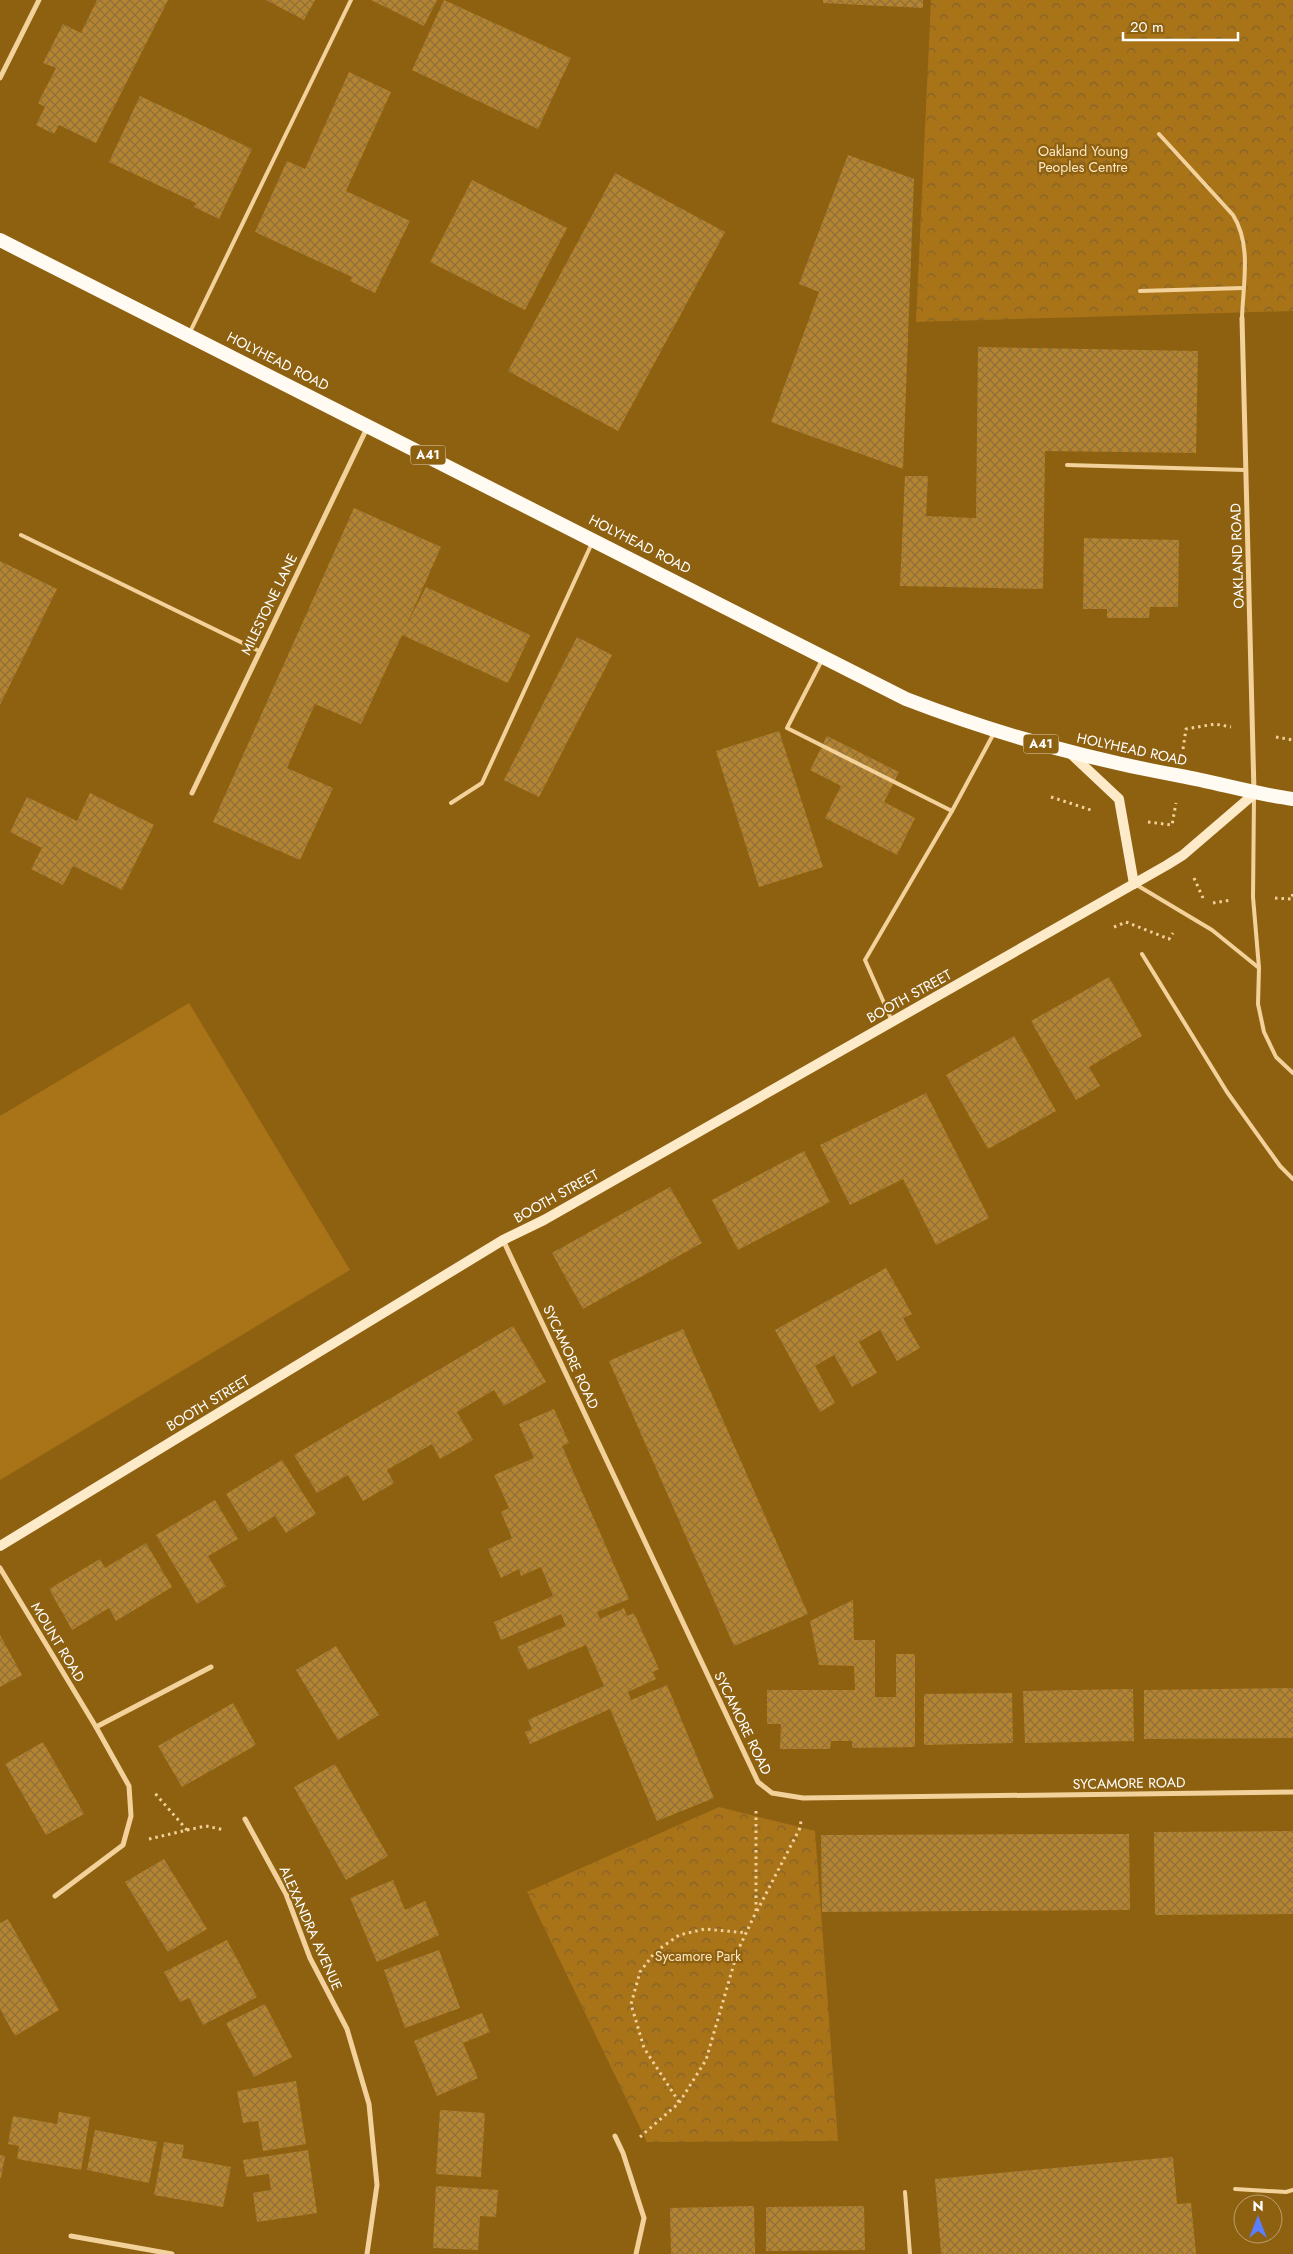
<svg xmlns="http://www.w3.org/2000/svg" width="1293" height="2254" viewBox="0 0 1293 2254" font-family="Jost,sans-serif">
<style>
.grass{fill:#a97318}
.park{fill:url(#park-crowns)}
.building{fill:url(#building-cross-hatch)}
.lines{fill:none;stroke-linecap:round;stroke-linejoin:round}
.path{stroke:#f2d19a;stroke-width:3;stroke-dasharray:2.5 4;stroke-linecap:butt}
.service{stroke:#f2d19a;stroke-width:4}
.minor{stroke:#f2d19a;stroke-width:5}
.secondary{stroke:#fceac9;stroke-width:10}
.trunk{stroke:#fffbf2;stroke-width:14}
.labels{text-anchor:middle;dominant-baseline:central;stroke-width:4.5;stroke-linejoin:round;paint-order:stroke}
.shield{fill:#8e6111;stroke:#ddd0b8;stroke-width:1}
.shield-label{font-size:12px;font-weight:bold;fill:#fff}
.park-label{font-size:14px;fill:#fde8c4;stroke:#8e6111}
.street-label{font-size:14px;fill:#fff;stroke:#8e6111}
</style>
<defs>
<pattern id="park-crowns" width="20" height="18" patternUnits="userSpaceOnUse" patternTransform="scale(1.25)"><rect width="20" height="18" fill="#a97318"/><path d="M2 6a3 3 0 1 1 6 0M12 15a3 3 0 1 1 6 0" fill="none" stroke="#84632d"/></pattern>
<pattern id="building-cross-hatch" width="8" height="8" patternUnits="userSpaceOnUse" patternTransform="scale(1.25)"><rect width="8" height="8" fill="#b48430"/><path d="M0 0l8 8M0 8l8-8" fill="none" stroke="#90703a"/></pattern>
</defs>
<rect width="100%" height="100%" fill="#8e6111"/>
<path class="grass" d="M189,1003L350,1270L0,1480V1116Z"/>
<g class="park">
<path d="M931,0H1293V311L916,322Z"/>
<path d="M719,1807L815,1831L838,2141L647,2142L527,1892Z"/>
</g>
<g class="building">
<path d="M97,0H168L96,143L59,125L54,134L36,125L45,107L38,103L56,68L43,63L63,24L81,33Z"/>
<path d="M266,0H315L304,20Z"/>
<path d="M371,0H437L424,26Z"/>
<path d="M444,0L571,58L538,129L412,70Z"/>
<path d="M823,0H923V8L823,3Z"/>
<path d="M349,72L391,92L346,191L410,221L375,293L350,281L352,277L255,232L287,161L305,169Z"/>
<path d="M140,96L252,149L219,219L194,207L196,203L109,162Z"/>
<path d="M848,155L914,179L903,469L771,422L819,292L799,284Z"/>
<path d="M615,173L725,232L618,431L508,371Z"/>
<path d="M472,180L567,228L525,310L430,262Z"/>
<path d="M978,347L1198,351L1196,453L1045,451L1043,589L900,586L905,476H928L926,516L976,518Z"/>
<path d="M354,508L441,547L406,626L426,587L530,635L508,683L402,635L361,724L315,704L287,768L333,788L300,860L213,822Z"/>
<path d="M1084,538L1179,540L1178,607H1150L1149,618H1107V609H1083Z"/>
<path d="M0,561L57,589L0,705Z"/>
<path d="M577,637L612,655L539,797L504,780Z"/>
<path d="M779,731L823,867L759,887L716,751Z"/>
<path d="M827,736L899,772L884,802L915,818L897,855L825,818L841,786L810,770Z"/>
<path d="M90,793L154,825L122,890L73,866L63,885L31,869L42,848L10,832L27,797L77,821Z"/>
<path d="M1109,977L1142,1036L1089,1067L1100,1086L1076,1100L1031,1021Z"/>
<path d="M1014,1036L1056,1111L988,1149L946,1075Z"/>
<path d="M926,1093L989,1218L936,1245L903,1179L850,1205L820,1145Z"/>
<path d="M804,1151L830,1202L738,1250L712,1200Z"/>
<path d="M670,1187L702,1243L583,1309L552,1253Z"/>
<path d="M886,1268L912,1314L903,1318L920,1348L897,1361L880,1330L859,1342L877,1373L852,1387L834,1355L815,1366L835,1403L820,1412L775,1330Z"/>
<path d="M513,1326L546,1382L504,1406L494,1390L457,1412L473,1440L440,1459L432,1444L387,1470L394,1483L363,1501L348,1475L317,1493L294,1455Z"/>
<path d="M683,1329L808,1614L734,1646L609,1361Z"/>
<path d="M554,1409L569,1443L562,1446L629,1599L597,1612L600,1619L624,1608L627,1616L634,1613L659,1669L653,1672L656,1679L628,1692L631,1700L667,1685L714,1798L657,1821L610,1709L530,1744L525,1732L532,1729L528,1720L604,1686L586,1645L528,1670L517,1647L566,1626L561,1614L501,1640L494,1622L553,1596L541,1567L521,1576L519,1569L501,1578L488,1549L512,1538L501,1512L509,1508L494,1475L534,1458L519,1424Z"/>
<path d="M282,1460L316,1514L286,1533L275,1516L249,1532L226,1494Z"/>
<path d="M215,1500L238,1539L208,1556L226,1586L197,1604L156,1535Z"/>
<path d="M146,1543L172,1587L116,1621L109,1608L72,1630L49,1589L100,1559L105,1568Z"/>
<path d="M853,1600L854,1640H875V1697H896V1654H915V1747L852,1748V1741H831L830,1749H780L781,1724H767V1690H855L854,1666L819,1665L810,1621Z"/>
<path d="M0,1635L22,1675L0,1687Z"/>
<path d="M336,1646L379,1715L338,1740L296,1670Z"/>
<path d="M1293,1688V1738L1144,1739V1690Z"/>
<path d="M1133,1689L1134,1741L1025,1743L1023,1691Z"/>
<path d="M1012,1693L1013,1743L924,1745V1694Z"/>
<path d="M233,1703L256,1745L182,1787L158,1746Z"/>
<path d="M43,1742L84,1814L46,1835L5,1764Z"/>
<path d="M335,1764L388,1856L346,1880L294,1787Z"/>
<path d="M1293,1831V1914L1155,1915L1154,1832Z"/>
<path d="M1129,1834L1130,1910L822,1912L821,1835Z"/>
<path d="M164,1859L207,1929L168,1952L125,1882Z"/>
<path d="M393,1880L405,1910L425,1901L439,1935L377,1962L350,1898Z"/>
<path d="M8,1919L59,2010L15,2036L0,2009V1923Z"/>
<path d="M227,1940L257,1997L203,2025L189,1998L180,2002L164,1972Z"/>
<path d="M439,1950L460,2008L405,2028L384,1970Z"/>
<path d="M265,2004L292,2057L254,2077L226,2023Z"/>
<path d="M482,2013L490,2032L463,2043L478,2078L437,2096L414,2041Z"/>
<path d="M296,2081L306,2144L263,2151L258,2121L243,2123L237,2091Z"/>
<path d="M440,2110L485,2113L481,2177L436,2174Z"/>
<path d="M59,2112L90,2117L81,2170L17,2159L19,2146L8,2144L13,2116L57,2124Z"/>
<path d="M95,2130L157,2142L149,2183L87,2170Z"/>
<path d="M164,2142L184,2145L182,2158L231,2167L223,2207L154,2195Z"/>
<path d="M308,2150L317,2213L257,2222L253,2193L271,2190L269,2174L246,2177L243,2160Z"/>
<path d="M0,2155L5,2156L1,2178H0Z"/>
<path d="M1173,2157L1177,2204L1191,2203L1196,2254H941L935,2179Z"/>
<path d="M436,2186L498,2190L496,2217L480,2216L478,2250L433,2248Z"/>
<path d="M754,2206L755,2254H671L670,2208Z"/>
<path d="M864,2206L865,2250L766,2251V2207Z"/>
</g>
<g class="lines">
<g class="path">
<path d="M1276,737L1293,740"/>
<path d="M1183,749L1186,729L1215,724L1231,727"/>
<path d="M1051,797L1091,810"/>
<path d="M1148,822L1172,825L1176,803"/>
<path d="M1194,878L1203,898"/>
<path d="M1275,898L1292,899L1293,891"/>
<path d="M1213,903L1231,900"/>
<path d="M1114,927L1126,922L1169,939L1173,933"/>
<path d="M187,1830L206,1826L225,1830"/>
<path d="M149,1839L187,1830L153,1791"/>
<path d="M757,1911L800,1828L801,1821"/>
<path d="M679,2102L644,2048L631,2004L640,1972L655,1952L679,1935L705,1929L747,1933"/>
<path d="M640,2137L679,2103L706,2060L738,1950L756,1912V1810"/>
</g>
<g class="service">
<path d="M1159,134L1233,215C1252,245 1243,284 1242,318"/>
<path d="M1140,291L1243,288"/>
<path d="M190,332L351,0"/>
<path d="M1067,465L1245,470"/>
<path d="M21,535L259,651"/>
<path d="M822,660L787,728L952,811L865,960L892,1021"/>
<path d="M1254,796L1253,897L1259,968L1258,1004L1264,1032L1276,1057L1293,1073"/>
<path d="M451,803L482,783L592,543"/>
<path d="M952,811L994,733"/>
<path d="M1135,884L1212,930L1259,968"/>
<path d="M1142,954L1227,1092L1280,1166L1293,1179"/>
<path d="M1235,2189L1286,2192L1293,2190"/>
<path d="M905,2192L910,2254"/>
</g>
<g class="minor">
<path d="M0,78L39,0"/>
<path d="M1242,318L1254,792"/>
<path d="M192,793L367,428"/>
<path d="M503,1240L758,1782L772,1793L803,1798L1293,1792"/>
<path d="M0,1568L96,1727L129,1786L131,1816L123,1845L55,1896"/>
<path d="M96,1727L211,1667"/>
<path d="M245,1819L286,1894L310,1958L347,2029L369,2104L377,2185L367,2254"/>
<path d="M615,2136L623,2153L644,2218L636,2254"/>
<path d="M71,2236L172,2254"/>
</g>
<g class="secondary">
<path d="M1070,753L1119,799L1134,884"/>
<path d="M0,1546L503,1240L544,1220L1167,865L1183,855L1254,794"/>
</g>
<path class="trunk" d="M0,240L906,699C997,734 1085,759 1181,776C1219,783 1255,794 1293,799"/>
</g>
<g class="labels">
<g class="shield">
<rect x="410.5" y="445.5" width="35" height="19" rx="4"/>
<rect x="1023.5" y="734.5" width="35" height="19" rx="4"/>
</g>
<g class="shield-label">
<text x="428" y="455">A41</text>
<text x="1041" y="744">A41</text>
</g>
<g class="park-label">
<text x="1083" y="151">Oakland Young<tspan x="1083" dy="16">Peoples Centre</tspan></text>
<text x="698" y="1956">Sycamore Park</text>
</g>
<g class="street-label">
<text transform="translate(278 361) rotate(27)">HOLYHEAD ROAD</text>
<text transform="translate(640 544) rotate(27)">HOLYHEAD ROAD</text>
<text transform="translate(1237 556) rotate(-92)">OAKLAND ROAD</text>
<text transform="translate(269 604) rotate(-64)">MILESTONE LANE</text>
<text transform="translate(1132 749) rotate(12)">HOLYHEAD ROAD</text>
<text transform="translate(909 996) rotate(-29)">BOOTH STREET</text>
<text transform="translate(556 1196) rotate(-29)">BOOTH STREET</text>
<text transform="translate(571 1357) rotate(65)">SYCAMORE ROAD</text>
<text transform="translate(208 1403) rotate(-31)">BOOTH STREET</text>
<text transform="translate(58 1642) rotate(59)">MOUNT ROAD</text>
<text transform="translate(743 1723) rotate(64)">SYCAMORE ROAD</text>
<text transform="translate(1129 1783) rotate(-1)">SYCAMORE ROAD</text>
<text transform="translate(311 1928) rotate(66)">ALEXANDRA AVENUE</text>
</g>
</g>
<g transform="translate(1258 2219)"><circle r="24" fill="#8e6111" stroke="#bba070"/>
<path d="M0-4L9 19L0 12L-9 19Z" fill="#5b7eff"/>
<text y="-8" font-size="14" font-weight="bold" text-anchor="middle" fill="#ffffff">N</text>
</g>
<path d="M1123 32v8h115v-8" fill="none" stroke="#ffffff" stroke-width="2.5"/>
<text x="1130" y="32" font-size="15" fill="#ffffff" stroke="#8e6111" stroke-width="4" paint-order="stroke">20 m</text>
</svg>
